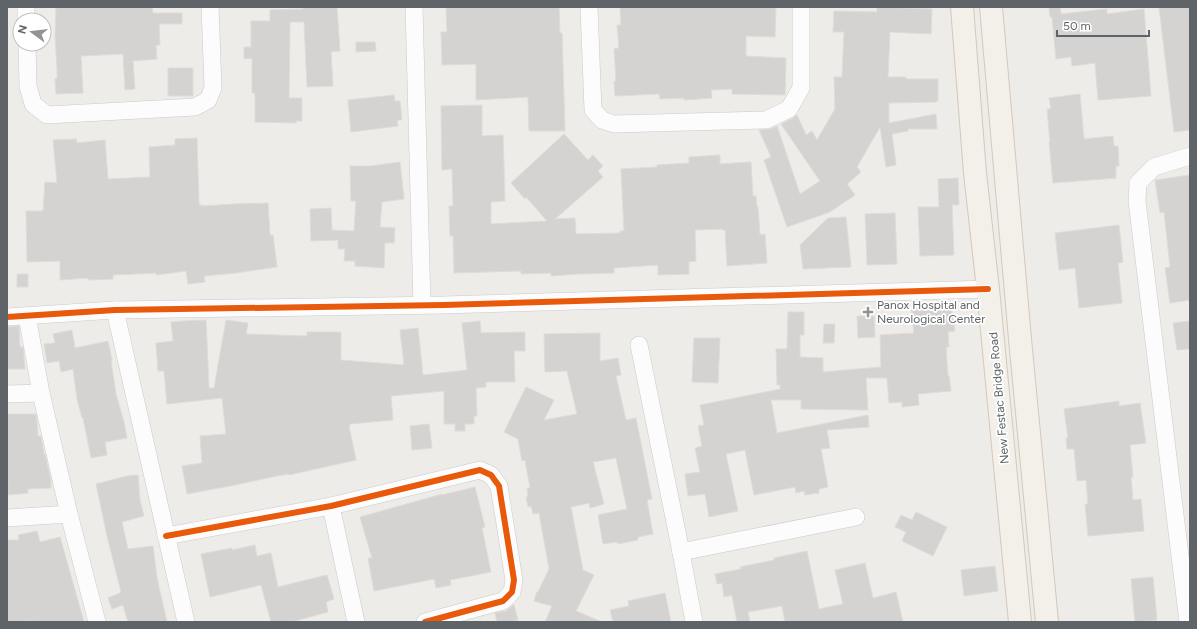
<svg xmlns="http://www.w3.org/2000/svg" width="1197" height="629" viewBox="0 0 1197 629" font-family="Figtree,sans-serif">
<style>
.building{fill:#d5d3d2;stroke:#dedbd8}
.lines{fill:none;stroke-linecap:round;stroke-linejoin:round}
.minor-casing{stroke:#cacaca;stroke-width:18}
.major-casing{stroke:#d5c8b8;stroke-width:24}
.minor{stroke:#fcfcfc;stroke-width:17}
.major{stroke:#f3efe9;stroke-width:22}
.cycleway-casing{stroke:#fff;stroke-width:8}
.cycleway{stroke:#e8590c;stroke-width:6}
.poi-dot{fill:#909494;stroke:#fff;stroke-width:1.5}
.labels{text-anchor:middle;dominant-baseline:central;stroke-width:3.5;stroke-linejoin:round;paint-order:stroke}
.poi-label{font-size:12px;fill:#5e6467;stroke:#fff;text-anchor:start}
.street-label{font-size:12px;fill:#5e6467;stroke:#fff}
</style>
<rect width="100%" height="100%" fill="#eeece9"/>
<g class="building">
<path d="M56,7H152L153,13H182V24H159L160,45H156L157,59L133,61L135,89L125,90L123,54L81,56L83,93L56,94L55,79L57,78V69L55,36Z"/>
<path d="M303,7H337L340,51L331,52L333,86L307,87L304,22H290L289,98H302V121H296V123L255,122V93H252V58L244,59V47H251V21H270V10L303,9Z"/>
<path d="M446,7H559L560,33H562L565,131H529L528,97L476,100V64L442,65L441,32H447Z"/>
<path d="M620,7H776L775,37L746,36V56L786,58L785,95L732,94V89L711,90L712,98L684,100V98L660,99L659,94L615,96L614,81H616L614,49L619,48L617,25H621Z"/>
<path d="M877,7L932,9L931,34L890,32L888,77H906V79H938V101H936V102L889,103V123L936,114L937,129H908V131L892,134L896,165L886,167L880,127L857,167L861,172L847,184L855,195L830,212L787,227L764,160L771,157L759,130L770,129L777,126L800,194L820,181L781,124L793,118L797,115L806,135L812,131L817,140L835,109L834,77H842L844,32H833L834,11L877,12Z"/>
<path d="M1049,7H1060L1061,14L1107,9V14L1144,9L1151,96L1098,100L1095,63L1072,66L1071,57L1056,59L1052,17H1050Z"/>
<path d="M1159,7H1190V130L1174,132Z"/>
<path d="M356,42H375L376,51L356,52Z"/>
<rect x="168" y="68" width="25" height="28"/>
<path d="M1080,94L1084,139L1113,136L1114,146H1118L1119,166H1116V178L1053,183L1049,142H1050L1047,109H1051L1049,98Z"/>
<path d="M394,95L395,101H400L402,120H397L398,126L351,132L348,100Z"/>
<path d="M482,105V136L503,135L505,201L491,202V224L547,221L526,197L525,199L511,183L564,134L588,160L593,155L603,166L598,171L603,177L555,219L575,218L576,234L620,233V231H624L621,169L657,167V165L689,163V157L720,155V164L751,162L753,196H756L757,207H758L760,235L765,234L767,263L727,266L725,230H722V229L695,230L696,261L689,262V274L658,275V265L614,268V273L578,274L551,276V273L521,274V271L454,273L453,236H450L449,206H453L452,169L442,170L441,106Z"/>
<path d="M197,138L199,205H202V206L234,204L268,203L270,235H273L277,267L236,273L204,276L205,282L188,284L186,271L156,275V273L113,275V279L88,280V278L60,280V261L27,262L26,211H43L45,182L57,183L53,140L76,139L77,143L105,140L108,179L150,177L149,147L175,145V139Z"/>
<path d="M400,162L404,199L382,202L380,227L395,228L394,243H385L384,268L355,266V261H344L345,249H338V240L311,241L310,209L331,208L332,230L354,231L356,201H351L350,166H371Z"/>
<path d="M1190,175V300L1170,303L1165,268L1170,267L1164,212L1160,213L1155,180Z"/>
<path d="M958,178L959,205H952L954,255L920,256L918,207H939L938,179Z"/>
<path d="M895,213L897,264L867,265L865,214Z"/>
<path d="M846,217L851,267L803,269L800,245L828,218Z"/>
<path d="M1119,225L1123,262L1118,263L1122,303L1079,308L1075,268L1059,270L1055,233Z"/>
<rect x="17" y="274" width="11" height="13"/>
<path d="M951,305L955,331L948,332L949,347H946L948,376H949L951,391L918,394L919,405L902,407V402L889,403L887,378H866L868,410L801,409V400H771L777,433L868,415L869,427L827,430L830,448L821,449L828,487L819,489V493L805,495L804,491L796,493L795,487L754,495L745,450L726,454L738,511L709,517L705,494L688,496L685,474L700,472L695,448L702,446L698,426L704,425L700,405L780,389V385H777L776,349H787L788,312H804V335H800V357L823,358V372L881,367L880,335L914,333L911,310Z"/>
<path d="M857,316H874L875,337L858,338Z"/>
<path d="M206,320L209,388H214L226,320L248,323L246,334L307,336V332H341V360L404,365L400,330L418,328L423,375L467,370L462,323L480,321L481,333L525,332V351H514L515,382H486V387L476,388L477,416H474V424H465V431H455V424H444V391L391,396L393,420L350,424V425L349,426L356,460L289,475V474L277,476L230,486L187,494L182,466L202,463L200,436L226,434L222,398L167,404L164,371H158L156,343L173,341L171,322L184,321Z"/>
<path d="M1190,321V349L1177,350L1173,323Z"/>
<path d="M824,324H835L834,343H823Z"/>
<path d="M19,326L20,347H23L25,369H7V327Z"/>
<path d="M72,330L75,348L108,341L112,360L111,361L116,394L124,422L127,438L105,442L107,455L91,458L83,418H82L77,399L73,369L61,372L59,361L47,363L44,344L55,343L53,334Z"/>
<path d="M600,333V361L618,358L621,375L616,376L626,420L636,418L652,499L647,500L653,534L638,537V540L618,544L617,542L603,544L598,515L627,509L616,458L593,462L604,504L590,508L589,503L571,507L583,570L594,575L576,611L602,622H545L552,606L534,601L537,592H538L549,569L539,513L533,514L531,506L528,507L526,497H528L527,488H530L525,460L522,461L518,439L504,432L526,387L554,400L544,420L577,414L567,371L545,372L544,334Z"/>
<path d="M694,338H720L718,383L692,382Z"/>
<path d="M1119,401V406L1140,403L1146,443L1130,445L1133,477H1131L1133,500L1141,499L1144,531L1088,536L1085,504H1088L1086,480L1077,481L1074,449H1067L1066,438H1068L1064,409Z"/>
<path d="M7,414H36L37,422L38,436H41L44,454H45L51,481V488L28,489V493L8,495Z"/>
<path d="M429,424L432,448L412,450L410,426Z"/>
<path d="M138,475L140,500L144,516L122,522L128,549L153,546L157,578L167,622H128L123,605L112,609L108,598L120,593L121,592L107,536L96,484L127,476Z"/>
<path d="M475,487L485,527L482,528L491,572L450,580L451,585L436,588L434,579L374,591L368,558H372L360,517L442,494V495Z"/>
<path d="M916,512L947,527L933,556L902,541L906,532L895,527L901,515L912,520Z"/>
<path d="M37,531L40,542L60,537L84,622H35L34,621L7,622V540H19L18,535Z"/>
<path d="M255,545L257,556L271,553L278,587L327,575L334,599L326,602L328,612L291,622H271L261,585L210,597L201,554L232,548V550Z"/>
<path d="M807,551L819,609L843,604L835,570L865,563L873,598L896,592L903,622H785L782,606L748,612L750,622H737L732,595L724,597L722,583L717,584L715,574L741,569L740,567L774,560V558Z"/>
<path d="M995,566L998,591L964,596L961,570Z"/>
<path d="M1153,577L1157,620L1135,622L1131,579Z"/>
<path d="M665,593L671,622H613L610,610L629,606L628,601Z"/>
<path d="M513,605H514L518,620L510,622H497L495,613L506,611Z"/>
</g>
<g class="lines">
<defs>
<g id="minor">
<path d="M26,7V20"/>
<path d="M414,7L422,305"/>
<path d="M589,7L593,110L602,120L614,124L766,120L789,109L801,88V7"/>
<path d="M27,44L28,86L33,104L47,115L195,107L208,100L213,88L210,7"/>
<path d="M115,310L186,622"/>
<path d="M27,316L41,393L69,514L97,622"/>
<path d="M7,317L115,310L444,305L988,289"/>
<path d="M639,345L681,552L694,622"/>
<path d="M7,394L41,393"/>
<path d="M331,506L356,622"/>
<path d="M7,518L69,514"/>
<path d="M166,536L331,506L480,470L491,475L499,486L514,580L512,592L503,601L425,622"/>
<path d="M681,552L856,517"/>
<path d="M1188,622L1137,201L1138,183L1154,167L1190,156"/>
</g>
<g id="major">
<path d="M962,7L975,173L988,289L1020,622"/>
<path d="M991,7L1020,339L1047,622"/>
</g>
</defs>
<use href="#minor" class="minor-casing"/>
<use href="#major" class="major-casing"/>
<use href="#minor" class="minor"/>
<use href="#major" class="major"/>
<defs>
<g id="cycleway">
<path d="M7,317L115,310L444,305L988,289"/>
<path d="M166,536L331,506L480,470L491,475L499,486L514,580L512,592L503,601L425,622"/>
</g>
</defs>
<use href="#cycleway" class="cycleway-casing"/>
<use href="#cycleway" class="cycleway"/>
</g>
<path class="poi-dot" d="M866 306h4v4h4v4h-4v4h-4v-4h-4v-4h4z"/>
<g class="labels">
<g class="poi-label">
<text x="877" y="305">Panox Hospital and<tspan x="877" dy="14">Neurological Center</tspan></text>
</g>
<g class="street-label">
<text transform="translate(999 398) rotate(-95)">New Festac Bridge Road</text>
</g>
</g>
<rect width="1197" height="629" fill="none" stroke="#5e6467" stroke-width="16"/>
<g transform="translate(32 32) rotate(285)"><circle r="19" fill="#ffffff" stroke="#bfc1c2"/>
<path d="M0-3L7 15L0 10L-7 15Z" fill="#909494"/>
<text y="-6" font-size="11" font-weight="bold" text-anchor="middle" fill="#5e6467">N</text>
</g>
<path d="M1057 30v6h92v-6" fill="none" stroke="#5e6467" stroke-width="2"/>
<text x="1063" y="30" font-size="12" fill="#5e6467" stroke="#ffffff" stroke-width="3" paint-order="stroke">50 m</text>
</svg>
